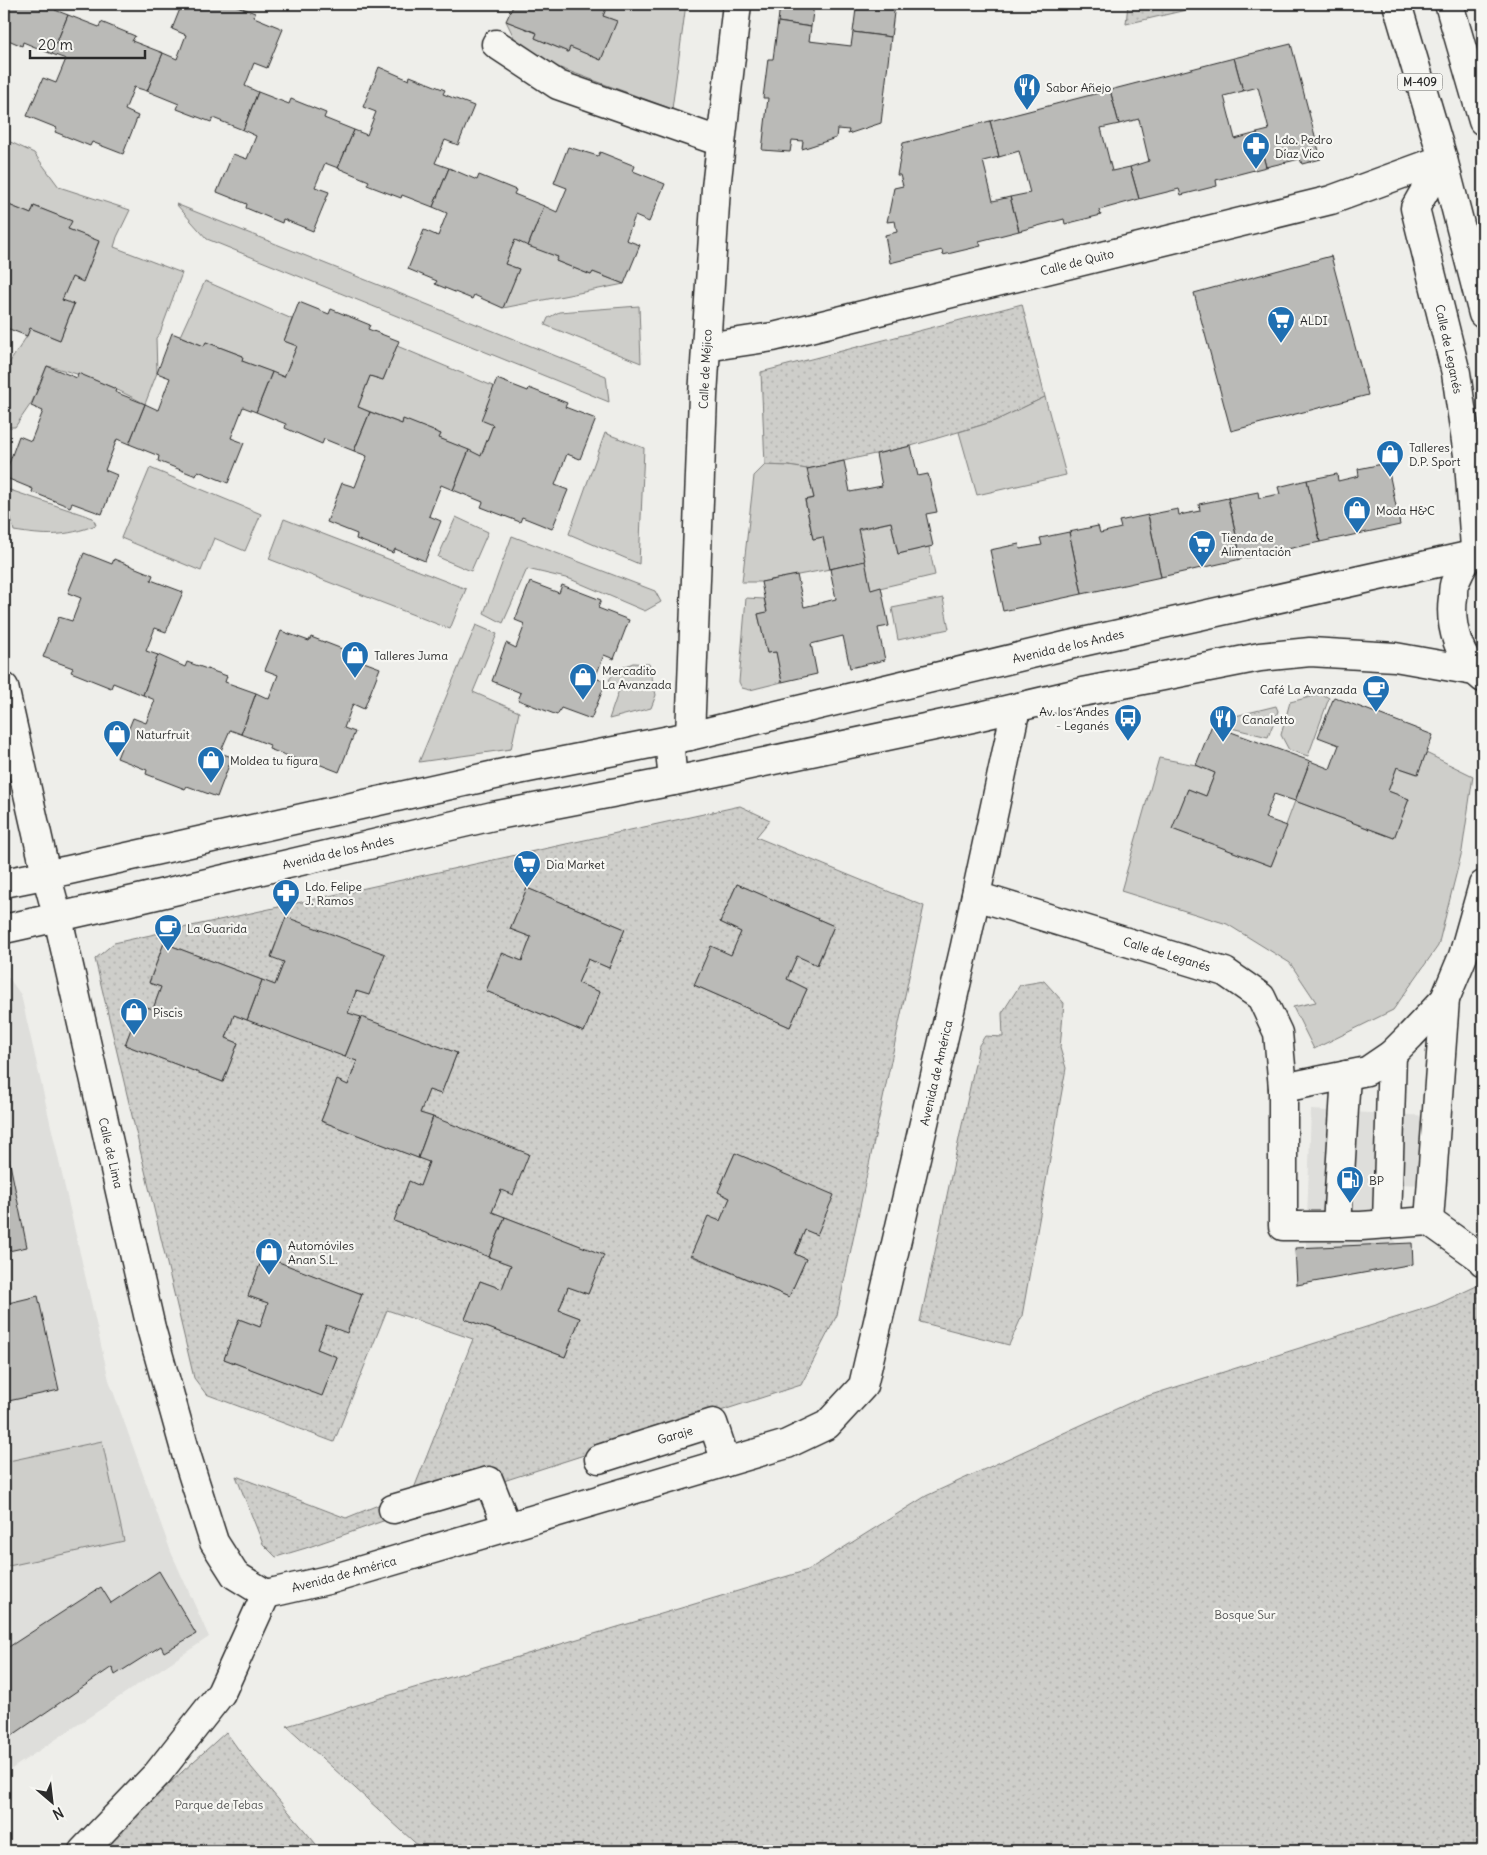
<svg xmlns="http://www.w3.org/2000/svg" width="1487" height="1855" viewBox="0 0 1487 1855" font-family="Delius,sans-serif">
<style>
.built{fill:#dededb}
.grass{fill:url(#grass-dots);stroke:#7c7c7a;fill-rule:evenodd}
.garden{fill:#cececa;stroke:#7c7c7a}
.building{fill:#babab7;stroke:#2b2b2b}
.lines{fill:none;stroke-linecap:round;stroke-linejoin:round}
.minor-casing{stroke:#2b2b2b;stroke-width:31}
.major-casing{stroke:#2b2b2b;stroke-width:31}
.highway-casing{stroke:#2b2b2b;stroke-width:31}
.minor{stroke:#f6f6f2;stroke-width:28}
.major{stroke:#f6f6f2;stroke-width:28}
.highway{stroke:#f6f6f2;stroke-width:28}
.labels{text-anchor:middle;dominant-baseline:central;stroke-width:4.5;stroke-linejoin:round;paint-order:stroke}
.shield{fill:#f6f6f2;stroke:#686867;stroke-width:1}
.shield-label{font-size:11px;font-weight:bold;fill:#2b2b2b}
.poi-label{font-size:12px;fill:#2b2b2b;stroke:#f6f6f2;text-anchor:start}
.street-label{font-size:12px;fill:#2b2b2b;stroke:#f6f6f2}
.park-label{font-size:12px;fill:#545453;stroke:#f6f6f2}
</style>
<defs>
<pattern id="grass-dots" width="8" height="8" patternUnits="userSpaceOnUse" patternTransform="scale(1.25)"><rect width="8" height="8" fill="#cececa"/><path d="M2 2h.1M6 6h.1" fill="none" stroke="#b1b1ae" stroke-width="1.8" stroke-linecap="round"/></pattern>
</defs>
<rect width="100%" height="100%" fill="#eeeeea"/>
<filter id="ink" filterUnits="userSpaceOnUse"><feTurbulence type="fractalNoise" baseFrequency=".02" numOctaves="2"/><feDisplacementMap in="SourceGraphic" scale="10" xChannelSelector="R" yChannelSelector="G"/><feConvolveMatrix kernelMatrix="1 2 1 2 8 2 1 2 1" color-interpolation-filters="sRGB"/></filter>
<g filter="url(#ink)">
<g class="built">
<path d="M9,978L21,995L109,1380L171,1552L209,1637L4,1774V979Z"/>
<path d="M1311,1110L1450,1117L1448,1186L1398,1184L1387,1223L1396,1244L1412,1243L1413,1264L1297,1285L1295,1248L1306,1246Z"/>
</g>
<g class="grass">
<path d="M1128,4H1183L1186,10L1126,24Z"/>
<path d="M1022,304L1045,397L995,421L911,446L807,469L788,466L765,465L761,372Z"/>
<path d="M740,806L770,820L756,837L924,906L837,1315L801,1385L423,1507L306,1548L276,1557L263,1544L236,1476L346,1518L413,1491L473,1339L387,1310L334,1442L206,1394L194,1378L95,959L114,943ZM737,884L834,926L818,964L797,956L787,979L807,989L790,1027L694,985L731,955L741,932L720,922ZM527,888L625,929L609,968L588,959L578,983L600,992L584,1032L486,991L501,953L522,961L531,937L510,929ZM286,917L369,995L356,991L348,1013L457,1053L441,1094L429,1090L420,1113L433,1117L501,1190L492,1212L603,1255L588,1294L568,1287L559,1310L580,1318L565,1357L465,1319L480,1281L502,1289L511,1265L394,1221L409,1181L420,1186L429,1162L321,1121L337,1081L348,1085L357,1061L234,1015L226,1038L238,1043L223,1082L125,1045L140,1006L153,1009L161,987L149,982L164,943L275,985L284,962L271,956ZM735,1153L817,1234L805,1230L795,1254L806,1259L789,1297L691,1256L708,1217L720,1221L730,1198L718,1192ZM263,1257L362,1294L347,1332L326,1325L317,1349L337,1357L322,1395L224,1359L239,1319L260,1327L268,1303L249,1296Z"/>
<path d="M1044,981L1064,1003L1060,1048L1066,1068L1022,1316L1009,1345L920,1322L979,1045L985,1036L1003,1037L1002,1013L1020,985Z"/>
<path d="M1483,1283V1851H424L287,1726L808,1570L926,1496L1138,1399L1436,1305Z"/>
<path d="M226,1732L251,1767L321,1850L99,1851L116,1832Z"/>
</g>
<g class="garden">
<path d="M608,4H686L672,109L522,54L506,21L537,33L535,38L568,52L570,47L601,60L616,21L603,16Z"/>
<path d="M4,139L34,153L59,187L130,210L117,237L114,247L182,273L160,333L156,338L157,373L145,404C112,386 83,374 47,366L32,402L15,427H4V371L27,336L30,328L60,340L74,305L62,300L72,277L83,281L99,242L68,229L71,221L34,206L31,214L4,203Z"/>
<path d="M176,204L606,376L609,402L207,239Z"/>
<path d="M515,240L558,257L556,261L591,275L593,272L624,284L503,308L519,269L505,264Z"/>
<path d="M205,281L292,319L284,341L297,346L284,377L242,361L243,356L206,342L204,346L180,336Z"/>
<path d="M639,306L641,363L545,325L548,318L559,312Z"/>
<path d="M397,346L495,387L493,425L481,456L439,438L441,434L403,420L402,424L358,407L370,376L383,380Z"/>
<path d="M1045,397L1066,475L977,495L959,432L995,421Z"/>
<path d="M605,433L644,448L639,564L569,534Z"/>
<path d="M765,465L788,466L807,469L814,498L805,501L813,539L823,537L830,569L761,582H742L754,476Z"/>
<path d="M150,468L261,514L245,551L214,538L201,571L121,538Z"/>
<path d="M4,488L93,518L96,525C65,537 46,536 14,531Z"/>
<path d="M456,517L488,532L471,571L438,557Z"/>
<path d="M284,519L466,589L450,629L269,559Z"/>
<path d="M891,522L898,554L929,547L935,575L871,590L858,530Z"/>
<path d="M512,536L655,591L661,602L645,611L570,579L527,569L503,623L484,613Z"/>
<path d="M746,598L764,599L767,612L758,614L767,653L776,652L782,682L750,690L742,688L739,682Z"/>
<path d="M943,598L949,629L898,640L892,608Z"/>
<path d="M476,625L497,634L473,692L519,712L511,749L419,762Z"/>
<path d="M633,663L649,664L656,695L651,708L609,719L620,687L609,680L616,670Z"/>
<path d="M1322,694L1329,698L1308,756L1289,750L1281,735L1290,702Z"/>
<path d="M1276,706L1278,711L1268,737L1223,726L1219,720Z"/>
<path d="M1426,753L1473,776L1462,851L1438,946L1393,1010L1314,1049L1293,1007L1316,1002L1290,963L1227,924L1121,891L1159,758L1196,765L1215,773L1206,796L1188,789L1173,829L1271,866L1295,801L1394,838L1409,799L1388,791L1397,767L1417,774Z"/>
<path d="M102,1441L124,1541L4,1567V1462Z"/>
</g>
<g class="building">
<path d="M4,4H57L55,10L68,15L52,54L23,42L22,46L4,38Z"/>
<path d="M182,4H232L255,13L254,17L283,29L267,68L254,63L245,86L258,92L243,130L213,118L211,122L190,114L177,109L179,104L147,91L163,53L177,59L186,35L172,29Z"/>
<path d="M514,4H608L603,16L617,21L601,60L570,47L568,52L535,38L537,33L506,21Z"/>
<path d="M780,4H895L891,37L853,32L856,9L814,4L811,27L778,22Z"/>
<path d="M68,15L99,27L101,22L135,36L132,41L163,53L147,91L134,87L125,110L138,116L123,154L92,142L90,146L55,132L57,128L27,116L43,78L56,83L66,59L52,54Z"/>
<path d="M778,22L811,27L809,41L851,46L853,32L891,37L881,123L848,134L849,130L837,129L836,138L802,149L803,141L792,140L790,152L762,150L768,98H763L768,59H773Z"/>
<path d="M1291,44L1321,159L1302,164L1300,159L1266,167L1257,133L1269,130L1258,87L1243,91L1234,58Z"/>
<path d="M1234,58L1243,91L1224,96L1235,139L1257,133L1266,167L1216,180L1217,186L1181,195L1179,189L1139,199L1130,167L1149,161L1139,119L1119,124L1110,90Z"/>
<path d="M379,67L409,80L410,76L445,90L443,94L474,106L458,145L445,140L435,163L449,168L433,207L402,195L401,198L367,185L369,181L338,168L354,130L367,135L376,112L363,107Z"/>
<path d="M1110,90L1119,124L1101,128L1112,171L1130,167L1139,199L1099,210L1101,215L1065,224L1064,219L1019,231L1010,197L1030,193L1019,151L999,157L990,121Z"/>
<path d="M258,92L289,104L291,99L326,113L324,118L354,130L338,168L325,163L315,187L329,192L313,231L283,219L282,223L246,208L247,204L217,192L233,154L247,159L256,136L243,130Z"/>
<path d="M990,121L999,157L983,161L993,201L1010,197L1019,231L979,241L981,246L943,255L942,250L890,263L885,235L897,232L895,221L887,222L894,188L903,186L900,175H897L903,143Z"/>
<path d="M568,147L598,156L600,152L635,166L633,171L665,184L649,222L635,216L626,240L640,245L624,284L593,272L591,275L556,261L558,257L528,246L544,206L557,212L567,188L554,183Z"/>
<path d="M449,168L477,180L479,175L516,190L514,194L544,206L528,246L515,240L505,264L519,269L503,308L474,295L472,299L435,284L437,281L408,269L424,230L438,236L447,213L433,207Z"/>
<path d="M4,203L31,214L34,206L72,221L68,229L99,241L83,282L72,277L62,300L74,304L60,340L30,328L27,336L4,327Z"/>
<path d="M1331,256L1368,395L1231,431L1194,293Z"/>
<path d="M299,302L329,314L331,309L370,325L368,329L399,341L383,380L370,376L358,407L370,412L354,451L324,439L322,444L301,435L285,428L286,424L256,412L272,372L284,377L297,346L284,341Z"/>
<path d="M172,333L204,346L206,342L243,356L242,361L272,372L256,412L243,407L231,438L244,443L228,483L198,471L196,476L158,461L159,456L129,444L145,404L158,410L170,378L157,373Z"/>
<path d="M47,366L77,378L78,373L116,389L115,392L145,404L129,444L117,439L105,470L117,475L102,514L72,503L70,507L32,492L33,489L4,477L19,436L31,441L43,411L31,406Z"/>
<path d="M497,379L528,391L529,388L567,403L565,407L596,419L580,459L567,454L555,485L568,490L552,529L522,517L520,522L481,507L483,502L453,490L469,450L481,456L493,425L481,420Z"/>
<path d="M370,412L402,424L403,419L441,434L439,438L469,450L453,490L441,485L429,516L441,521L425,561L395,549L393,553L356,539L357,534L327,522L342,483L355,487L367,456L354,451Z"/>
<path d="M911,446L918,476L928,474L937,512L926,514L933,546L898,554L891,522L858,529L865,561L830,569L823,537L813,539L805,500L814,498L807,469L844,461L850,492L882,486L876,454Z"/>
<path d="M1387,463L1400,525L1320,542L1307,480L1337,474L1338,481L1359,476L1358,469Z"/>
<path d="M1307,480L1320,542L1241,559L1228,498L1258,492L1259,498L1280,494L1278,487Z"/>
<path d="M1228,498L1241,559L1161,577L1148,515L1178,509L1179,515L1200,511L1199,504Z"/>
<path d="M1148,515L1161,577L1082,594L1069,532L1098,526L1100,533L1121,528L1119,521Z"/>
<path d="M1069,532L1082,594L1003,611L990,550L1019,544L1020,549L1042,545L1040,538Z"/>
<path d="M84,553L112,564L114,559L153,575L151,580L183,592L166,632L155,628L146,651L158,655L143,695L113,683L111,688L71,672L73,668L43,657L59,617L72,621L81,598L68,593Z"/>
<path d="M865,561L871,590L881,587L889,626L878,628L885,660L850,668L843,636L811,644L817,674L782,682L776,652L767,653L758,614L767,612L761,582L797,575L804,607L836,599L830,569Z"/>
<path d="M530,582L559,593L562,585L601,600L598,608L629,620L614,659L604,655L595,678L606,682L591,719L561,708L557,715L518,700L521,693L492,681L506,643L516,648L525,624L515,620Z"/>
<path d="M281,631L309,641L311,637L350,652L348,656L380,668L364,709L353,704L344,728L355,732L339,772L308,760L307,763L269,749L270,745L241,734L256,693L269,699L278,675L265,670Z"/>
<path d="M158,655L185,667L187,662L227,676L225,682L256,693L241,734L230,730L220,753L232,757L217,797L187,786L185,789L146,774L147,770L117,758L133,718L146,723L155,700L143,695Z"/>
<path d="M1334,697L1433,735L1418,774L1397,767L1388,791L1409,799L1394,838L1295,801L1310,761L1330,769L1339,745L1318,737Z"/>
<path d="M1212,725L1310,761L1295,801L1274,794L1265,818L1287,826L1271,866L1172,829L1188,789L1206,796L1215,773L1196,765Z"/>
<path d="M737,884L834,926L817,965L797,956L787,979L807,989L790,1027L694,985L711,946L731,955L741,932L720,922Z"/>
<path d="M527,888L625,929L609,968L588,959L578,983L600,992L584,1032L486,991L502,953L522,961L531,937L510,929Z"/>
<path d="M286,917L385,954L369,995L356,991L348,1013L361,1017L345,1057L247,1020L262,980L275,985L284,962L271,957Z"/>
<path d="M164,943L262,980L247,1020L234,1015L226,1038L238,1043L223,1082L125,1045L140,1005L153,1009L161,987L149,983Z"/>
<path d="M361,1017L457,1053L441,1094L429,1090L420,1113L433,1117L418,1158L321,1121L337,1080L348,1085L357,1061L345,1057Z"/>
<path d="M433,1117L529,1154L513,1195L501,1190L492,1212L505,1217L489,1257L394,1221L409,1181L420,1186L429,1162L418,1158Z"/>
<path d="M735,1153L834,1195L817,1235L805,1230L795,1254L806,1259L789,1297L691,1255L708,1216L720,1221L730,1198L718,1192Z"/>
<path d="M9,1159L27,1247L4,1252V1160Z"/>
<path d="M505,1217L604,1255L588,1294L568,1287L559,1310L580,1318L565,1357L465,1319L480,1281L502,1289L511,1265L489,1257Z"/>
<path d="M1412,1243L1413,1264L1297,1285L1295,1248Z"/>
<path d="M263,1256L362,1294L347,1333L326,1325L317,1349L337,1357L322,1396L224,1359L239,1319L260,1327L268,1303L248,1296Z"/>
<path d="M38,1296L59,1390L4,1402V1304Z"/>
<path d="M159,1571L196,1634L164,1652L161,1646L115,1675L112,1667L4,1741V1650L101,1587L111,1603Z"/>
</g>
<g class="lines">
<defs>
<g id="minor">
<path d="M496,44L558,85L721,142"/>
<path d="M1443,159L1415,208L1456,373L1469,462L1475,548"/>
<path d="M706,347L773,337L1331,200L1443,159"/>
<path d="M4,687L46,874L58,918L151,1328L187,1457L214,1542L235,1575L266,1594"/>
<path d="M690,736L703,396L716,188L737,4"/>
<path d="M669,740L673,781"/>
<path d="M976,896L1225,972L1261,997L1278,1033L1283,1088V1226H1361L1429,1221L1482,1259L1483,1262"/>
<path d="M1283,1088L1367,1071L1392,1054L1411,1035L1445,999L1463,956L1483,885"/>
<path d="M1429,1221L1445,999"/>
<path d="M1387,1223L1392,1054"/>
<path d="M1337,1225L1346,1075"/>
<path d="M599,1459L713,1423L726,1462"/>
<path d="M393,1509L489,1481L507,1527"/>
<path d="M266,1594L332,1579L787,1444L827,1425L863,1386L965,946L1016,708"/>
<path d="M83,1851L158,1773L221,1693L266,1594"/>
</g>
<g id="major">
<path d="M4,883L69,870L513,771L690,736L1069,645L1468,556"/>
<path d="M4,929L139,899L493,816L679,780L972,718L1082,692L1260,657L1310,652L1395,657L1474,671"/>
</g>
<g id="highway">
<path d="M1397,4L1443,159L1483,314"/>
<path d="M1449,4L1483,121"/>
<path d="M1483,540C1471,552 1462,565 1455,582C1453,586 1453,592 1453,597C1449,627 1459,659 1483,678"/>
</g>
</defs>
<use href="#minor" class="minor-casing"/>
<use href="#major" class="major-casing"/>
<use href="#highway" class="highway-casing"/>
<use href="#minor" class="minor"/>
<use href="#major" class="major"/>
<use href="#highway" class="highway"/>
</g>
</g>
<defs>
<symbol id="restaurant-pin" viewBox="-11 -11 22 30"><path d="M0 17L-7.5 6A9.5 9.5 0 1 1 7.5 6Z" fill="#1f6fb2" stroke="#f6f6f2"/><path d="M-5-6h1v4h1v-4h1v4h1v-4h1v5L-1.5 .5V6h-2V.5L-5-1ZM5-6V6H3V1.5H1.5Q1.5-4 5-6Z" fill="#fff"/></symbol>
<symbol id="pharmacy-pin" viewBox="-11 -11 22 30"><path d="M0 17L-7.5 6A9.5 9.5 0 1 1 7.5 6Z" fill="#1f6fb2" stroke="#f6f6f2"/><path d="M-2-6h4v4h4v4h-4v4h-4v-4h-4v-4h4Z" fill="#fff"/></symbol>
<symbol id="supermarket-pin" viewBox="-11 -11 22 30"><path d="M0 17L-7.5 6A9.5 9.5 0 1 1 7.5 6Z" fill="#1f6fb2" stroke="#f6f6f2"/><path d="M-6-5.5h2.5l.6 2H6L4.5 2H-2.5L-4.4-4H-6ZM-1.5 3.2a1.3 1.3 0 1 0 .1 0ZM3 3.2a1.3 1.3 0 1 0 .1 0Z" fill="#fff"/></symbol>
<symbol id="shop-pin" viewBox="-11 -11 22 30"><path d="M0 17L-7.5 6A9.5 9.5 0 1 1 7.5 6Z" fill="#1f6fb2" stroke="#f6f6f2"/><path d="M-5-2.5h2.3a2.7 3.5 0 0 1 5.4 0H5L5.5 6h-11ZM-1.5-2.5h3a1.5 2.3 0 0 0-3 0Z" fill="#fff"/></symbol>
<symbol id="cafe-pin" viewBox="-11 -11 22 30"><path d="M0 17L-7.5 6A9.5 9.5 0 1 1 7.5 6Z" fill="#1f6fb2" stroke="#f6f6f2"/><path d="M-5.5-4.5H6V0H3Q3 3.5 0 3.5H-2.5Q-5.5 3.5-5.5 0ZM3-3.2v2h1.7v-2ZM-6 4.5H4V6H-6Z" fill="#fff"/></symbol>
<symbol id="bus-pin" viewBox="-11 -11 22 30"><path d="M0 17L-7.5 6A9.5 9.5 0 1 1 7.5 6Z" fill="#1f6fb2" stroke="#f6f6f2"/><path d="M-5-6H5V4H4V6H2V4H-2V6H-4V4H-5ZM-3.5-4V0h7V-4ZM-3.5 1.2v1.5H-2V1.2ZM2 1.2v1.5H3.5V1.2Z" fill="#fff"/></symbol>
<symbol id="fuel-pin" viewBox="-11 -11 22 30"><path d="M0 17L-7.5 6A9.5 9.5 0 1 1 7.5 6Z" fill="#1f6fb2" stroke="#f6f6f2"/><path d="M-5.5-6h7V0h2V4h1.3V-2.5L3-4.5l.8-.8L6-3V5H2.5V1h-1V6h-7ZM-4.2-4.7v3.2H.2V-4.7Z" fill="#fff"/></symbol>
</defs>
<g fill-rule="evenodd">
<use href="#restaurant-pin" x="1011" y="71" width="32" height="43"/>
<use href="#pharmacy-pin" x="1240" y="130" width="32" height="43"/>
<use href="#supermarket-pin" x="1265" y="304" width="32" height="43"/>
<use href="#shop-pin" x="1374" y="438" width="32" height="43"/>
<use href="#shop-pin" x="1341" y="494" width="32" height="43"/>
<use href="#supermarket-pin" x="1186" y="528" width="32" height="43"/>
<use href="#shop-pin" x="339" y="639" width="32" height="43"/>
<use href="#shop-pin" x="567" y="661" width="32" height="43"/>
<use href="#cafe-pin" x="1360" y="673" width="32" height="43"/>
<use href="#bus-pin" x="1112" y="702" width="32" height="43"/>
<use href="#restaurant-pin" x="1207" y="703" width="32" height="43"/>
<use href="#shop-pin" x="101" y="718" width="32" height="43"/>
<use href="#shop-pin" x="195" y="744" width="32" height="43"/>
<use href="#supermarket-pin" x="511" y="848" width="32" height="43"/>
<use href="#pharmacy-pin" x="270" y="877" width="32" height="43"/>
<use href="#cafe-pin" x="152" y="912" width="32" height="43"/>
<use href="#shop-pin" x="118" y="996" width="32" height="43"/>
<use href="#fuel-pin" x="1334" y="1164" width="32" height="43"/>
<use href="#shop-pin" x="253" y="1236" width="32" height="43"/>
</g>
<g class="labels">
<rect class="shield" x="1397.5" y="73.5" width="45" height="17" rx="4"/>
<g class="shield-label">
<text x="1420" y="82">M-409</text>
</g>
<g class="poi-label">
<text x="1046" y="87">Sabor Añejo</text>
<text x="1275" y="139">Ldo. Pedro<tspan x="1275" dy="14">Díaz Vico</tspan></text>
<text x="1300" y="320">ALDI</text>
<text x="1409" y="447">Talleres<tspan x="1409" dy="14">D.P. Sport</tspan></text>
<text x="1376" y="510">Moda H&amp;C</text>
<text x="1221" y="537">Tienda de<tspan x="1221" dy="14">Alimentación</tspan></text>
<text x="374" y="655">Talleres Juma</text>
<text x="602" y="670">Mercadito<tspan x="602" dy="14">La Avanzada</tspan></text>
<text x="1357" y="689" text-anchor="end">Café La Avanzada</text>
<text x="1109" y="711" text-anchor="end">Av. los Andes<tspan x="1109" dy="14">- Leganés</tspan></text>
<text x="1242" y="719">Canaletto</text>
<text x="136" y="734">Naturfruit</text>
<text x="230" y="760">Moldea tu figura</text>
<text x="546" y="864">Dia Market</text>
<text x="305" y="886">Ldo. Felipe<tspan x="305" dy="14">J. Ramos</tspan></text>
<text x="187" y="928">La Guarida</text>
<text x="153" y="1012">Piscis</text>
<text x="1369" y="1180">BP</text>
<text x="288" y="1245">Automóviles<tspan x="288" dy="14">Anan S.L.</tspan></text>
</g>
<g class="street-label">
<text transform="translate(1077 262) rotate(-14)">Calle de Quito</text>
<text transform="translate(1449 349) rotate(78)">Calle de Leganés</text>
<text transform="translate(705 369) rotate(-87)">Calle de Méjico</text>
<text transform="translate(1068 646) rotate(-13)">Avenida de los Andes</text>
<text transform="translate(338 852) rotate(-13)">Avenida de los Andes</text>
<text transform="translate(1167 954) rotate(17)">Calle de Leganés</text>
<text transform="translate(936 1073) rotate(-77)">Avenida de América</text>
<text transform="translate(111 1153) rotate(77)">Calle de Lima</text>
<text transform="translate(675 1435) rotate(-17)">Garaje</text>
<text transform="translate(344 1574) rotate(-15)">Avenida de América</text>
</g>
<g class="park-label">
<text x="1245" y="1614">Bosque Sur</text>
<text x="219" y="1804">Parque de Tebas</text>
</g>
</g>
<rect width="1487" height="1855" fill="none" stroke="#f6f6f2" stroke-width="20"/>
<rect x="10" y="10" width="1467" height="1835" fill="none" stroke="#2b2b2b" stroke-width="2" filter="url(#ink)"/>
<g transform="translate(52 1802) rotate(152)" stroke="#f6f6f2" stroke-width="4" paint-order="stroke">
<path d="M0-4L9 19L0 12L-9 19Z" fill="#2b2b2b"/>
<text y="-8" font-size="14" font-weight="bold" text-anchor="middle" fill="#2b2b2b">N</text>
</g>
<path d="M30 50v8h115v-8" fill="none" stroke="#2b2b2b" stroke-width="2.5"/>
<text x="38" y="50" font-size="15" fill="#2b2b2b" stroke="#f6f6f2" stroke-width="4" paint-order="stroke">20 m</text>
</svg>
